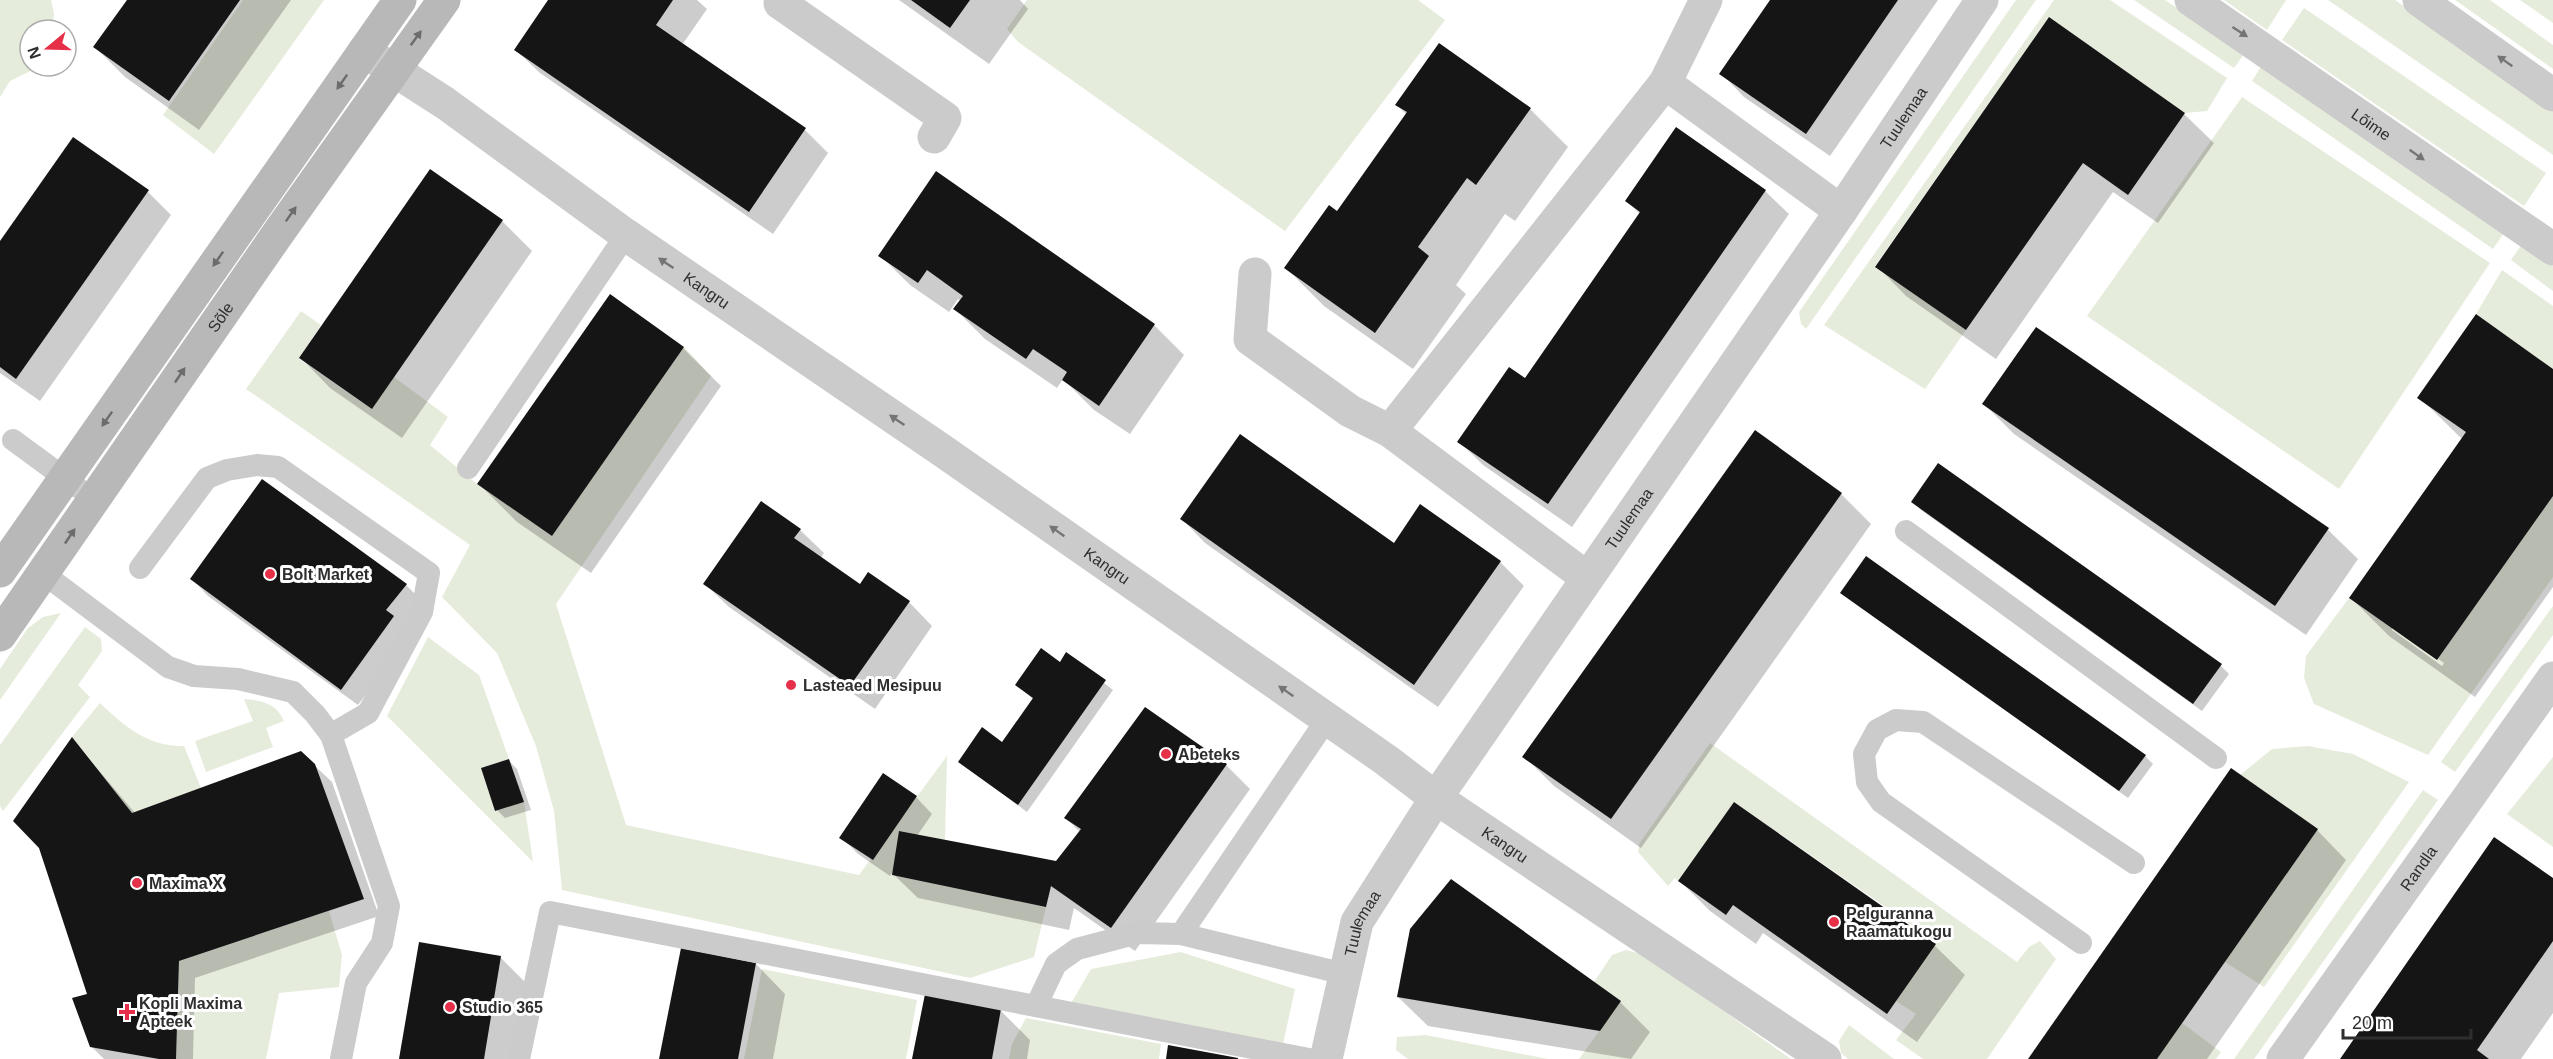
<svg xmlns="http://www.w3.org/2000/svg" width="2553" height="1059" viewBox="0 0 2553 1059" font-family="Helvetica,sans-serif">
<style>
.green{fill:#e6ecdc}
.shadow{fill:#0003;fill-rule:evenodd}
.building{fill:#151515}
.lines{fill:none;stroke-linecap:round;stroke-linejoin:round}
.lane{stroke:#cbcbcb;stroke-width:22}
.street{stroke:#cbcbcb;stroke-width:33}
.secondary{stroke:#b8b8b8;stroke-width:33}
.oneway{fill:#757575}
.oneway2{fill:#6c6c6c}
.poi-dot{fill:#e62f48;stroke:#fff;stroke-width:2}
.labels{text-anchor:middle;dominant-baseline:central;stroke-width:6;stroke-linejoin:round;paint-order:stroke}
.street-label{font-size:16px;fill:#2e2e2e;stroke:#fff}
.poi-label{font-size:16px;font-weight:bold;fill:#2e2e2e;stroke:#fff;text-anchor:start}
</style>
<rect width="100%" height="100%" fill="#fff"/>
<g class="green">
<path d="M0,0H51L54,14L52,30H30V66H41L10,81L0,97Z"/>
<path d="M243,0H324L214,154L163,115Z"/>
<path d="M1027,0H1418L1445,20L1285,231L1018,42L1007,29Z"/>
<path d="M2016,0H2036L1806,329L1801,324L1799,312Z"/>
<path d="M2054,0H2110L2227,78L2207,111L2185,113L2049,17L1875,266L1966,330L1925,389L1824,325Z"/>
<path d="M2134,0H2165L2244,54L2234,68Z"/>
<path d="M2224,0H2286L2267,30Z"/>
<path d="M2328,0H2395L2553,109V155Z"/>
<path d="M2455,0H2490L2553,45V69Z"/>
<path d="M2520,0H2553V23Z"/>
<path d="M2304,8L2546,173L2524,206L2282,40Z"/>
<path d="M2262,65L2504,233L2493,249L2252,81Z"/>
<path d="M2242,97L2490,263L2339,489L2087,316Z"/>
<path d="M2522,244L2553,266V291L2511,260Z"/>
<path d="M2502,270L2553,306V369L2476,314Z"/>
<path d="M301,311L321,325L299,359L372,409L394,377L448,417L430,445L477,484L552,536L684,347L711,376L556,604L626,825L859,875L947,756L945,840L900,831L892,875L1046,907L1034,957L970,978L562,890L554,811L536,746L497,653L442,597L470,545L246,389Z"/>
<path d="M2553,496V577L2428,755L2314,704L2304,678L2306,656L2349,598L2437,660Z"/>
<path d="M2553,606V635L2455,772L2441,762Z"/>
<path d="M61,613L0,700V669L28,628L43,617Z"/>
<path d="M85,627L101,639L102,651L78,685L90,697L3,811L0,806V745Z"/>
<path d="M428,637L479,675L509,759L481,768L495,811L524,802L533,862L387,716Z"/>
<path d="M244,699C262,700 277,704 284,721L266,728L273,747L206,772L195,741L253,721Z"/>
<path d="M100,703C124,726 148,747 184,746L201,788L132,813L72,737Z"/>
<path d="M1710,743L2017,962L2029,947L2040,941L2056,959L1987,1059H1923L1896,1040L1916,1014L1896,1001L1936,942L1734,802L1678,881L1675,878L1668,886L1638,852L1639,844Z"/>
<path d="M2308,746L2353,754L2409,782L2264,987L2225,962L2240,775L2272,749Z"/>
<path d="M2553,757V847L2507,814Z"/>
<path d="M2423,790L2438,800L2254,1059H2234Z"/>
<path d="M329,911L342,955L339,987L279,993L266,1059H176L179,961Z"/>
<path d="M1626,950L1645,955L1791,1059H1579L1621,1001L1594,982L1612,955Z"/>
<path d="M1181,952L1295,989L1281,1053L1066,1012L1091,969Z"/>
<path d="M762,969L917,1000L906,1059H744Z"/>
<path d="M1026,1018L1161,1044L1159,1059H1009L1012,1044Z"/>
<path d="M2182,1023L2221,1052L2216,1059H2157Z"/>
<path d="M1849,1025L1894,1059H1848L1841,1053L1839,1041Z"/>
<path d="M1426,1035L1548,1059H1408L1396,1050L1397,1037Z"/>
</g>
<g class="shadow">
<path d="M129,0H291L199,130L125,77L95,47Z"/>
<path d="M550,0H697L707,9L682,45L805,130L828,153L773,234L540,73L516,50Z"/>
<path d="M899,0H1020L1028,9L989,64Z"/>
<path d="M1771,0H1938L1830,156L1744,97L1721,73Z"/>
<path d="M2050,19L2184,114L2214,143L2158,223L2113,192L1996,359L1906,296L1877,266Z"/>
<path d="M1397,105L1530,109L1568,147L1515,221L1505,214L1456,285L1466,294L1413,369L1324,306L1286,268L1337,213L1407,115Z"/>
<path d="M430,171L502,221L532,251L402,438L330,388L301,358Z"/>
<path d="M936,173L1154,325L1184,355L1130,434L1094,410L1063,379L1057,388L985,339L955,309L961,301L958,299L949,312L910,285L880,255Z"/>
<path d="M1765,191L1789,214L1572,527L1483,465L1459,441L1525,380L1640,214L1627,201Z"/>
<path d="M148,192L171,215L40,401L0,373V244Z"/>
<path d="M2036,329L2328,530L2358,559L2306,635L2014,434L1984,404Z"/>
<path d="M683,348L721,386L591,573L517,522L479,484Z"/>
<path d="M2553,371V587L2475,697L2389,636L2351,598L2463,440L2419,397ZM2392,626L2444,663L2442,666L2392,630Z"/>
<path d="M1755,432L1841,494L1871,524L1641,848L1554,786L1524,756Z"/>
<path d="M1939,465L2221,666L2229,674L2202,711L1921,510L1913,502Z"/>
<path d="M761,503L800,530L824,553L821,558L861,586L909,602L932,626L875,709L729,607L705,584Z"/>
<path d="M1421,507L1500,562L1524,586L1438,707L1205,543L1182,519L1394,545Z"/>
<path d="M192,579L406,585L422,601L410,634L358,705L208,596Z"/>
<path d="M1842,592L2145,756L2153,764L2128,798Z"/>
<path d="M1067,654L1113,690L1027,812L960,762L1003,744L1034,700L1017,685L1060,664Z"/>
<path d="M72,739L135,813L314,765L332,782L379,916L195,978L193,1059H104L91,1046Z"/>
<path d="M509,761L517,769L531,810L505,818L497,810Z"/>
<path d="M1226,765L1250,789L1135,951L1074,908L1069,930L918,898L892,873L890,876L858,854L841,837L916,797L932,814L917,836L1057,863L1080,832L1066,818Z"/>
<path d="M1734,804L1935,946L1965,975L1917,1042L1763,933L1756,944L1710,911L1680,881Z"/>
<path d="M2317,830L2346,860L2207,1059H2030Z"/>
<path d="M2553,880V1013L2521,1059H2341Z"/>
<path d="M1451,881L1620,1002L1650,1032L1631,1059L1428,1026L1398,997Z"/>
<path d="M500,957L530,987L518,1059H401Z"/>
<path d="M756,964L785,994L773,1059H661Z"/>
<path d="M1001,1011L1030,1040L1027,1059H914Z"/>
</g>
<g class="building">
<path d="M127,0H240L169,101L93,47Z"/>
<path d="M548,0H673L656,25L806,128L749,212L514,50Z"/>
<path d="M911,0H970L950,28Z"/>
<path d="M1770,0H1898L1806,134L1719,74Z"/>
<path d="M2049,17L2185,113L2128,195L2083,163L1966,330L1875,267Z"/>
<path d="M1439,43L1531,108L1476,185L1467,178L1418,247L1429,256L1375,333L1284,268L1329,205L1337,211L1407,112L1395,105Z"/>
<path d="M1676,127L1766,190L1548,504L1457,442L1509,367L1525,378L1640,212L1625,201Z"/>
<path d="M73,137L149,190L16,379L0,367V241Z"/>
<path d="M430,169L503,220L372,409L299,358Z"/>
<path d="M936,171L1155,324L1099,406L1062,380L1067,372L1033,349L1026,359L953,309L963,296L927,270L918,283L878,256Z"/>
<path d="M610,294L684,347L552,536L477,484Z"/>
<path d="M2476,314L2553,369V496L2437,660L2349,598L2466,432L2417,398Z"/>
<path d="M2036,327L2329,528L2275,606L1982,404Z"/>
<path d="M1755,430L1842,493L1611,819L1522,757Z"/>
<path d="M1240,434L1394,543L1420,504L1501,561L1414,685L1180,519Z"/>
<path d="M1938,463L2222,664L2193,704L1911,502Z"/>
<path d="M262,479L407,584L386,610L394,616L341,690L190,579Z"/>
<path d="M761,501L801,529L794,538L860,584L868,572L910,601L850,686L703,584Z"/>
<path d="M1866,556L2146,755L2119,791L1840,593Z"/>
<path d="M1041,648L1060,662L1066,652L1106,680L1018,805L958,762L982,727L1002,742L1033,698L1015,685Z"/>
<path d="M1145,707L1227,764L1111,928L1051,886L1046,907L892,875L899,831L1056,861L1081,829L1064,818Z"/>
<path d="M72,737L132,813L301,751L315,764L364,899L179,961L176,1059H159L90,1047L72,998L87,994L39,848L13,821Z"/>
<path d="M509,759L524,802L495,811L481,768Z"/>
<path d="M2231,768L2318,829L2157,1059H2028Z"/>
<path d="M883,773L917,796L873,860L839,838Z"/>
<path d="M1734,802L1936,944L1887,1014L1733,905L1726,915L1678,881Z"/>
<path d="M2494,837L2553,878V941L2477,1050L2489,1059H2340Z"/>
<path d="M1451,879L1621,1001L1600,1031L1397,997L1410,929Z"/>
<path d="M419,942L501,956L484,1059H399Z"/>
<path d="M681,948L756,963L738,1059H659Z"/>
<path d="M925,994L1001,1009L992,1059H912Z"/>
<path d="M1168,1045L1238,1058V1059H1166Z"/>
</g>
<g class="lines">
<g class="lane">
<path d="M13,440L77,487"/>
<path d="M468,468L626,235"/>
<path d="M1906,531L2216,758"/>
<path d="M140,568L207,478L227,470L257,465L278,467L429,573L422,612L368,713L337,731"/>
<path d="M44,574L168,667L194,676L238,679L293,692L315,714L331,735L389,906L382,943L356,983L341,1059"/>
<path d="M1181,934L1327,719"/>
<path d="M2081,943L1881,802L1867,782L1864,754L1877,730L1896,720L1923,722L2134,863"/>
<path d="M1036,1006L1056,964L1077,949L1138,933L1181,934L1345,974"/>
<path d="M519,1059L550,912L1309,1059"/>
</g>
<g class="street">
<path id="s1" d="M2191,0L2553,249"/>
<path d="M2419,0L2553,95"/>
<path d="M780,3L945,118L934,137"/>
<path id="s2" d="M364,51L445,103L626,235L940,449L1386,760L1436,798L1825,1059"/>
<path d="M1665,83L1841,211"/>
<path d="M1255,274L1250,339L1350,411L1390,431L1586,577"/>
<path d="M1390,431L1665,83L1706,0"/>
<path id="s3" d="M1326,1059L1357,922L1436,798L1841,211L1982,0"/>
<path id="s4" d="M2283,1059L2553,678"/>
</g>
<g class="secondary">
<path d="M0,571L400,0"/>
<path id="s5" d="M0,635L279,232L444,0"/>
</g>
</g>
<defs><path id="oneway-solid" d="M-6-.8H1V-3.2L6.5 0L1 3.2V.8H-6Z" transform="scale(1.5)"/></defs>
<g class="oneway">
<use href="#oneway-solid" transform="translate(2240 32) rotate(33)"/>
<use href="#oneway-solid" transform="translate(2505 61) rotate(-145)"/>
<use href="#oneway-solid" transform="translate(2417 155) rotate(35)"/>
<use href="#oneway-solid" transform="translate(666 263) rotate(-146)"/>
<use href="#oneway-solid" transform="translate(897 420) rotate(-146)"/>
<use href="#oneway-solid" transform="translate(1057 531) rotate(-145)"/>
<use href="#oneway-solid" transform="translate(1286 691) rotate(-145)"/>
</g>
<g class="oneway2">
<use href="#oneway-solid" transform="translate(416 38) rotate(-54)"/>
<use href="#oneway-solid" transform="translate(342 82) rotate(125)"/>
<use href="#oneway-solid" transform="translate(291 214) rotate(-55)"/>
<use href="#oneway-solid" transform="translate(218 259) rotate(125)"/>
<use href="#oneway-solid" transform="translate(180 375) rotate(-56)"/>
<use href="#oneway-solid" transform="translate(107 419) rotate(125)"/>
<use href="#oneway-solid" transform="translate(70 536) rotate(-56)"/>
</g>
<g class="poi-dot">
<circle cx="270" cy="574" r="6"/>
<circle cx="791" cy="685" r="6"/>
<circle cx="1166" cy="754" r="6"/>
<circle cx="137" cy="883" r="6"/>
<circle cx="1834" cy="922" r="6"/>
<circle cx="450" cy="1007" r="6"/>
<path d="M124 1003h6v6h6v6h-6v6h-6v-6h-6v-6h6z"/>
</g>
<g class="labels">
<g class="street-label">
<text stroke="none"><textPath href="#s3" startOffset="1113">Tuulemaa</textPath></text>
<text stroke="none"><textPath href="#s1" startOffset="219">Lõime</textPath></text>
<text stroke="none"><textPath href="#s2" startOffset="418">Kangru</textPath></text>
<text stroke="none"><textPath href="#s5" startOffset="387">Sõle</textPath></text>
<text stroke="none"><textPath href="#s3" startOffset="627">Tuulemaa</textPath></text>
<text stroke="none"><textPath href="#s2" startOffset="904">Kangru</textPath></text>
<text stroke="none"><textPath href="#s2" startOffset="1390">Kangru</textPath></text>
<text stroke="none"><textPath href="#s4" startOffset="234">Randla</textPath></text>
<text stroke="none"><textPath href="#s3" startOffset="141">Tuulemaa</textPath></text>
</g>
<g class="poi-label">
<text x="282" y="574">Bolt Market</text>
<text x="803" y="685">Lasteaed Mesipuu</text>
<text x="1178" y="754">Abeteks</text>
<text x="149" y="883">Maxima X</text>
<text x="1846" y="913">Pelguranna<tspan x="1846" dy="18">Raamatukogu</tspan></text>
<text x="139" y="1003">Kopli Maxima<tspan x="139" dy="18">Apteek</tspan></text>
<text x="462" y="1007">Studio 365</text>
</g>
</g>
<g transform="translate(48 48) rotate(251)"><circle r="28" fill="#ffffff" stroke="#ababab" stroke-width="1.5"/>
<path d="M0-4.5L10 22L0 15L-10 22Z" fill="#e62f48"/>
<text y="-9" font-size="16" font-weight="bold" text-anchor="middle" fill="#2e2e2e">N</text>
</g>
<path d="M2343 1029v9h128v-9" fill="none" stroke="#2e2e2e" stroke-width="3"/>
<text x="2352" y="1029" font-size="18" fill="#2e2e2e" stroke="#ffffff" stroke-width="4.5" paint-order="stroke">20 m</text>
</svg>
